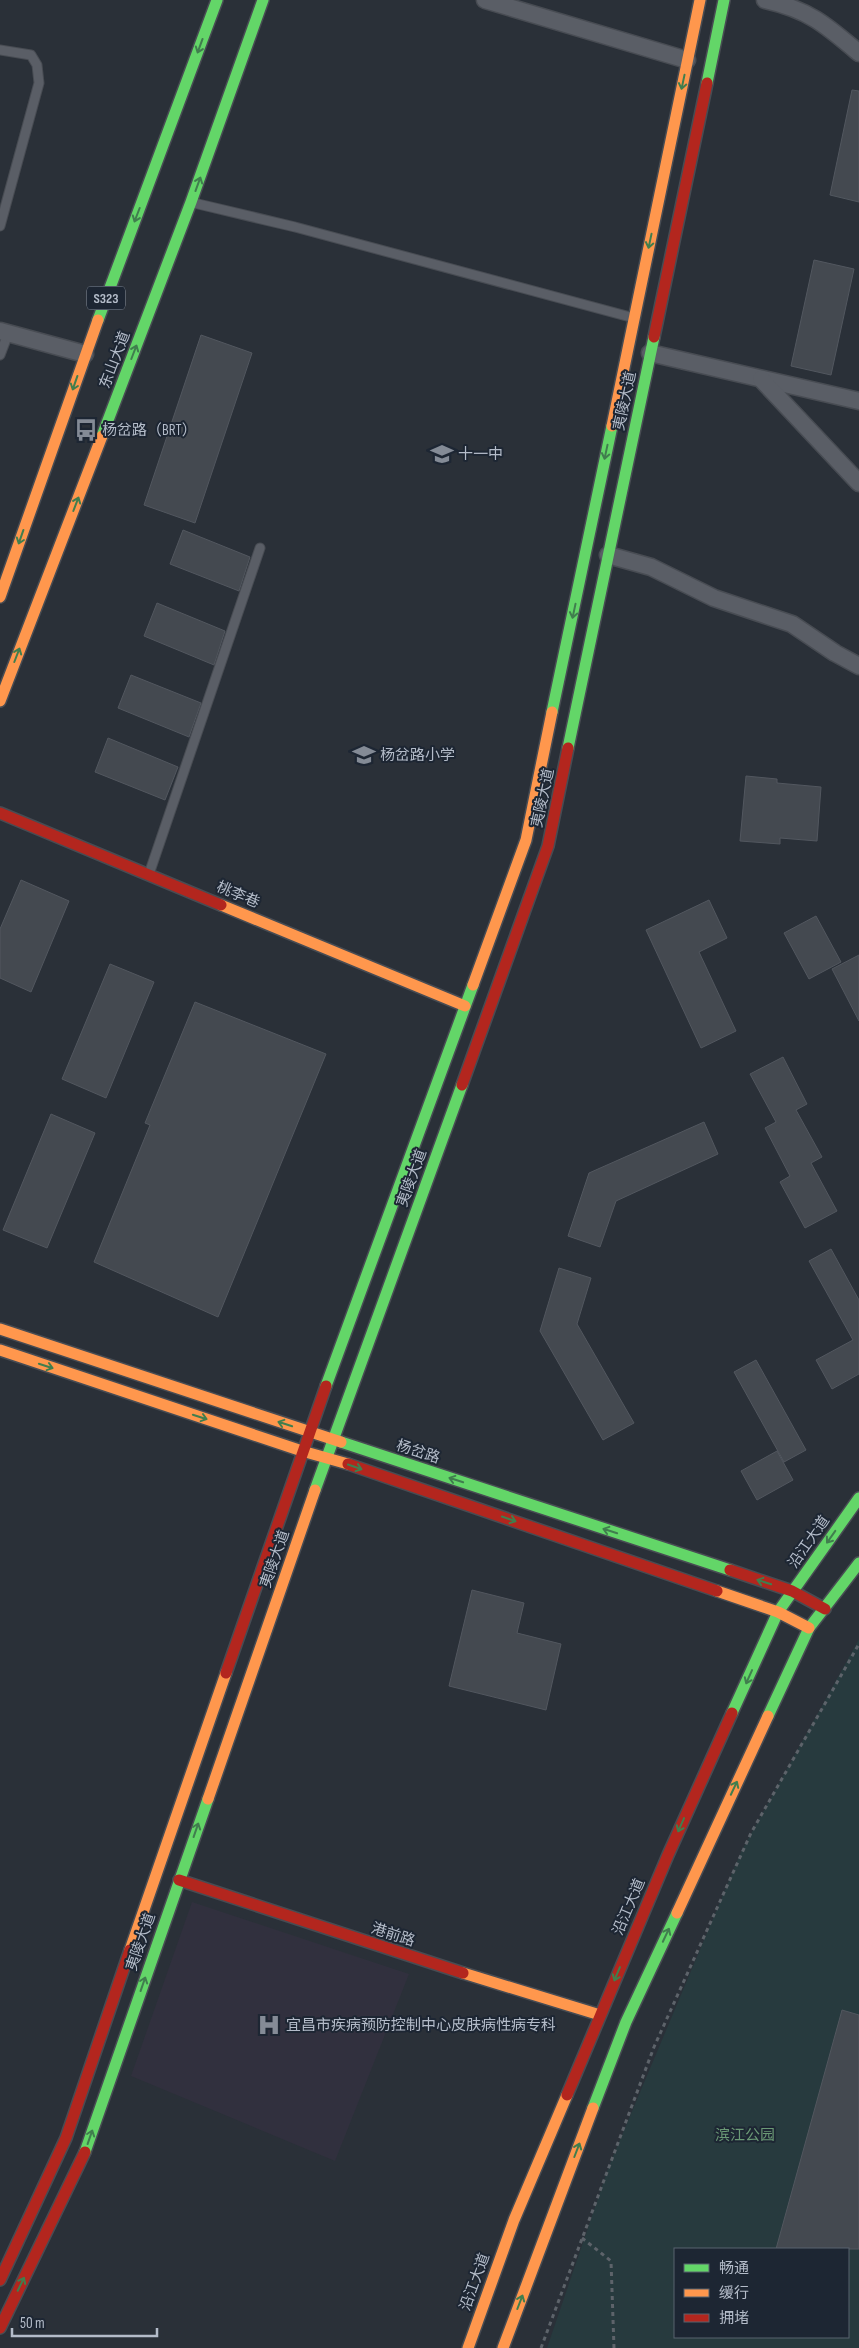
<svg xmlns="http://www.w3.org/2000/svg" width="859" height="2348" viewBox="0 0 859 2348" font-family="'Sofia Sans Condensed','Noto Sans SC',sans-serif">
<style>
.medical{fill:#31303e}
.green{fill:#273a3e;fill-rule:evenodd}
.building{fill:#444950;stroke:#52575f}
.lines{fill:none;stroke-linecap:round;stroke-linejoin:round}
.lane-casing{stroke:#484c53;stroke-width:11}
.street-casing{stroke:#484c53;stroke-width:19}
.fast-casing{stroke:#484c53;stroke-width:14}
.slow-casing{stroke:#484c53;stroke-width:14}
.jam-casing{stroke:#484c53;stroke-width:14}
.path{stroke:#5d636a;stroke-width:3;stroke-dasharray:4 4;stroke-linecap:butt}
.lane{stroke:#5a5e66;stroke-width:9}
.street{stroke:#5a5e66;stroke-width:16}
.fast{stroke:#63d668;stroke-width:11}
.slow{stroke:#ff974d;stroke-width:11}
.jam{stroke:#b3261e;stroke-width:11}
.oneway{stroke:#407e4e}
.labels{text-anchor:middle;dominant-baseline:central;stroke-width:4;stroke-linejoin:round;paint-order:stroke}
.shield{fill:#1d2633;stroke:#878f9c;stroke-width:1}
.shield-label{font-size:14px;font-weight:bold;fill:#b4bcc9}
.street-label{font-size:15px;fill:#b4bcc9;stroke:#1d2633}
.poi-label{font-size:15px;fill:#b4bcc9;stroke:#1d2633;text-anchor:start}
.park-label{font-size:15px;fill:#6b9a76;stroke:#1d2633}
</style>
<rect width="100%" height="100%" fill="#2a3038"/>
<path class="medical" d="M192,1902L409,1974L335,2161L131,2076Z"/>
<path class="green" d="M859,1639V2348H547L609,2166L741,1852ZM675,2249H848V2337H675Z"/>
<g class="building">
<path d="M852,90L859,91V202L830,195Z"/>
<path d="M814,260L854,269L831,375L791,366Z"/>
<path d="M201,335L252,353L195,523L144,505Z"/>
<path d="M183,530L250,557L239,591L170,564Z"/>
<path d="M157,603L225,631L214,665L144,636Z"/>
<path d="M131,675L201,703L189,737L118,708Z"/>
<path d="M108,738L178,767L165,800L95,772Z"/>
<path d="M746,776L777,779V783L821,787L817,841L780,838V844L740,841Z"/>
<path d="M21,880L69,901L31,992L0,978V929Z"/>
<path d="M709,900L727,938L699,952L736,1031L701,1048L646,930Z"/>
<path d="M816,916L841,962L809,979L784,933Z"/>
<path d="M859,955V1021L832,969Z"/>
<path d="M110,964L154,982L106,1098L62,1079Z"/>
<path d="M195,1002L326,1054L218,1317L94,1262L150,1125L145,1123Z"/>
<path d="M783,1057L807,1104L796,1110L822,1157L811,1163L837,1211L805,1228L780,1182L790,1176L765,1128L776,1122L750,1074Z"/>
<path d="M51,1114L95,1133L47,1248L3,1230Z"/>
<path d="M704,1122L718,1154L616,1201L600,1247L568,1236L589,1173Z"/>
<path d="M831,1249L859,1300V1374L832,1389L816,1360L853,1340L809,1261Z"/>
<path d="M559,1268L591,1278L577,1324L634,1423L603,1440L540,1331Z"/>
<path d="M756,1360L806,1450L784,1462L734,1372Z"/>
<path d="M777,1451L793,1480L757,1500L741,1471Z"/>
<path d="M472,1590L524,1603L517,1633L561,1644L546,1710L449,1686Z"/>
<path d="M842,2010L859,2015V2249H776Z"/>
</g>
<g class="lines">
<defs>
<g id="lane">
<path d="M0,50L31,55L37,65L39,83L0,226"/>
<path d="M194,203L295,227L634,318"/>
<path d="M0,355L8,334"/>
<path d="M149,874L260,548"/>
</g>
<g id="street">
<path d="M485,0L687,60"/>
<path d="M765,0C809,10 825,24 859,53"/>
<path d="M0,331L85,354"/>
<path d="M650,353L859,401"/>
<path d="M761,379L859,483"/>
<path d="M608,555L651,567L714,598L792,624L835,653L859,666"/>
</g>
<g id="fast">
<path d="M707,83L724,0"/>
<path d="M98,320L217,0"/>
<path d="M102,436L191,202L263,0"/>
<path d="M552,712L612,426"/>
<path d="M568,748L654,337"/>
<path d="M326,1386L473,985"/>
<path d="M341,1442L730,1570"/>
<path d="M315,1490L462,1085"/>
<path d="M732,1713L778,1612L859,1498"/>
<path d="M768,1716L809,1628L859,1563"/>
<path d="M593,2108L626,2022L677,1913"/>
<path d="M85,2152L208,1799"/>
</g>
<g id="slow">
<path d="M612,426L700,0"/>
<path d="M0,597L98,320"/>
<path d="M0,701L102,436"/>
<path d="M221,905L465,1006"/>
<path d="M473,985L526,840L552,712"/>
<path d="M0,1329L341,1442"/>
<path d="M0,1350L302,1451L348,1464"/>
<path d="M717,1591L778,1612L809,1628"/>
<path d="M208,1799L315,1490"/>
<path d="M677,1913L768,1716"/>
<path d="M130,1950L226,1673"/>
<path d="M463,1973L600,2015"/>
<path d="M468,2348L514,2220L567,2095"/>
<path d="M503,2348L593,2108"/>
</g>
<g id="jam">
<path d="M654,337L707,83"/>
<path d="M0,813L221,905"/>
<path d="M462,1085L548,846L568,748"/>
<path d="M348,1464L717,1591"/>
<path d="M730,1570L792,1591L825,1609"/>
<path d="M226,1673L326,1386"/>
<path d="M179,1880L463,1973"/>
<path d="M567,2095L668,1855L732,1713"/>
<path d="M0,2280L66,2138L130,1950"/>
<path d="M0,2328L85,2152"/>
</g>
</defs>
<use href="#lane" class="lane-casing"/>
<use href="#street" class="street-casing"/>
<use href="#fast" class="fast-casing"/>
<use href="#slow" class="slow-casing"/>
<use href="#jam" class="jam-casing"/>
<g class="path">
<path d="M582,2238L611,2261L614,2348"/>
<path d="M541,2348L654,2047L751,1833L859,1644"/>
</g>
<use href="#lane" class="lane"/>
<use href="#street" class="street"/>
<use href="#fast" class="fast"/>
<use href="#slow" class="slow"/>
<use href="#jam" class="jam"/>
</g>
<defs><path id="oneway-shaft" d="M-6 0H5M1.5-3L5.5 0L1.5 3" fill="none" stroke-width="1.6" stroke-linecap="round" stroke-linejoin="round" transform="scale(1.25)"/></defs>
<g class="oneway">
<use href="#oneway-shaft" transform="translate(200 46) rotate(110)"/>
<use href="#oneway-shaft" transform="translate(683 82) rotate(102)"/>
<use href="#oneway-shaft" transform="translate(198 184) rotate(-70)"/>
<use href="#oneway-shaft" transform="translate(137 215) rotate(111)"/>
<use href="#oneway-shaft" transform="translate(650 241) rotate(102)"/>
<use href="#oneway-shaft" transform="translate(134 352) rotate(-69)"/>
<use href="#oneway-shaft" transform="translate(75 383) rotate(109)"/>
<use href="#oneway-shaft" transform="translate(606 452) rotate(102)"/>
<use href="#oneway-shaft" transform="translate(76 504) rotate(-69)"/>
<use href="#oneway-shaft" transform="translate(21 537) rotate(109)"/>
<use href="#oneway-shaft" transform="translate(574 611) rotate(102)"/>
<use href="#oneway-shaft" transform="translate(17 655) rotate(-69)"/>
<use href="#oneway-shaft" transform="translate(46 1366) rotate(18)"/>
<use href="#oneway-shaft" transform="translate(200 1417) rotate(18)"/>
<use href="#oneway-shaft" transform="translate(285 1424) rotate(-162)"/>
<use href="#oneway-shaft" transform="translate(355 1467) rotate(19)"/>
<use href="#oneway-shaft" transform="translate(456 1480) rotate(-162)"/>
<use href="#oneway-shaft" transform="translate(509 1519) rotate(19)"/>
<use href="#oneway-shaft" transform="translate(610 1531) rotate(-162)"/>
<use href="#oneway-shaft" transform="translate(831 1537) rotate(125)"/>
<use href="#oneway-shaft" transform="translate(764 1582) rotate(-162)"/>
<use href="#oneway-shaft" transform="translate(749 1677) rotate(114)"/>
<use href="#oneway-shaft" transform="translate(734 1788) rotate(-65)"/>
<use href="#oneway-shaft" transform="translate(681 1825) rotate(114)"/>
<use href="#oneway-shaft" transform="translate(196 1830) rotate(-71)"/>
<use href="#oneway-shaft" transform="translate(666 1935) rotate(-65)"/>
<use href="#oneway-shaft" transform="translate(617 1974) rotate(113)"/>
<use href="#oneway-shaft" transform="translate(143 1984) rotate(-71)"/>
<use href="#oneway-shaft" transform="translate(90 2137) rotate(-71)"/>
<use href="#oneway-shaft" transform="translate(577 2150) rotate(-69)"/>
<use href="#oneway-shaft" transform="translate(21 2284) rotate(-64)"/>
<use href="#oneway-shaft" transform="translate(520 2302) rotate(-69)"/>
</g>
<defs>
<symbol id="bus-bare" viewBox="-9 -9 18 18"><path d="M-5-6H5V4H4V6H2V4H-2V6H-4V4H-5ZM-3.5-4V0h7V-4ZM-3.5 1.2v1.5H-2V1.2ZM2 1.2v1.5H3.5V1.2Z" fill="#848b96" stroke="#1d2633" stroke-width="2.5" paint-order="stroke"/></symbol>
<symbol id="school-bare" viewBox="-9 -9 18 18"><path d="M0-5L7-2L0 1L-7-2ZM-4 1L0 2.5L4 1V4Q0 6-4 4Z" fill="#848b96" stroke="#1d2633" stroke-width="2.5" paint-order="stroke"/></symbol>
<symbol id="hospital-bare" viewBox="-9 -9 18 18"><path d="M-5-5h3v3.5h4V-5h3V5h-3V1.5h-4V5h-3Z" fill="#848b96" stroke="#1d2633" stroke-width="2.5" paint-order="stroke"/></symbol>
</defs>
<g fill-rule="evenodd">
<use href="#bus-bare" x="70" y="414" width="32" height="32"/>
<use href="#school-bare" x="426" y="438" width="32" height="32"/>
<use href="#school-bare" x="348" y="739" width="32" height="32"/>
<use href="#hospital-bare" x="253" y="2009" width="32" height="32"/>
</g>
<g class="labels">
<rect class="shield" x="87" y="286.5" width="38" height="23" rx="4"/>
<g class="shield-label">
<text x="106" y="298">S323</text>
</g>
<g class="street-label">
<text transform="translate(115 360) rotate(-69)">东山大道</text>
<text transform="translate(625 401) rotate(-78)">夷陵大道</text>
<text transform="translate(543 798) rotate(-78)">夷陵大道</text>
<text transform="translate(238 895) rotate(23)">桃李巷</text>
<text transform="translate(412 1178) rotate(-70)">夷陵大道</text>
<text transform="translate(418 1452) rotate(18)">杨岔路</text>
<text transform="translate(809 1542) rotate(-55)">沿江大道</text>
<text transform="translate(275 1559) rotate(-71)">夷陵大道</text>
<text transform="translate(629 1907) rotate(-67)">沿江大道</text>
<text transform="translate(393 1935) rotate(18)">港前路</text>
<text transform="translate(141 1942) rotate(-71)">夷陵大道</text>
<text transform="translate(475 2282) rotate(-70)">沿江大道</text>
</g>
<g class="poi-label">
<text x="102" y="430">杨岔路（BRT）</text>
<text x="458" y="454">十一中</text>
<text x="380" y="755">杨岔路小学</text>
<text x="286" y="2025">宜昌市疾病预防控制中心皮肤病性病专科</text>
</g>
<g class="park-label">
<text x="745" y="2135">滨江公园</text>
</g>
</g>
<rect x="674" y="2248" width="175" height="90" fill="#1d2633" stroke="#59626f"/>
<rect x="684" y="2264" width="25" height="8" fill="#63d668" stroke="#59626f"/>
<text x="719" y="2273" font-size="15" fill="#b4bcc9">畅通</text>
<rect x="684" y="2289" width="25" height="8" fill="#ff974d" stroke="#59626f"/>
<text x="719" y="2298" font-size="15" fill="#b4bcc9">缓行</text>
<rect x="684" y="2314" width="25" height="8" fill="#b3261e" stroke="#59626f"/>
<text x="719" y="2323" font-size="15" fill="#b4bcc9">拥堵</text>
<path d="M12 2328v8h145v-8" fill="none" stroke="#b4bcc9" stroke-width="2.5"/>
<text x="20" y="2328" font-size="15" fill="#b4bcc9" stroke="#1d2633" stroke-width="4" paint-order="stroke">50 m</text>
</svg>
